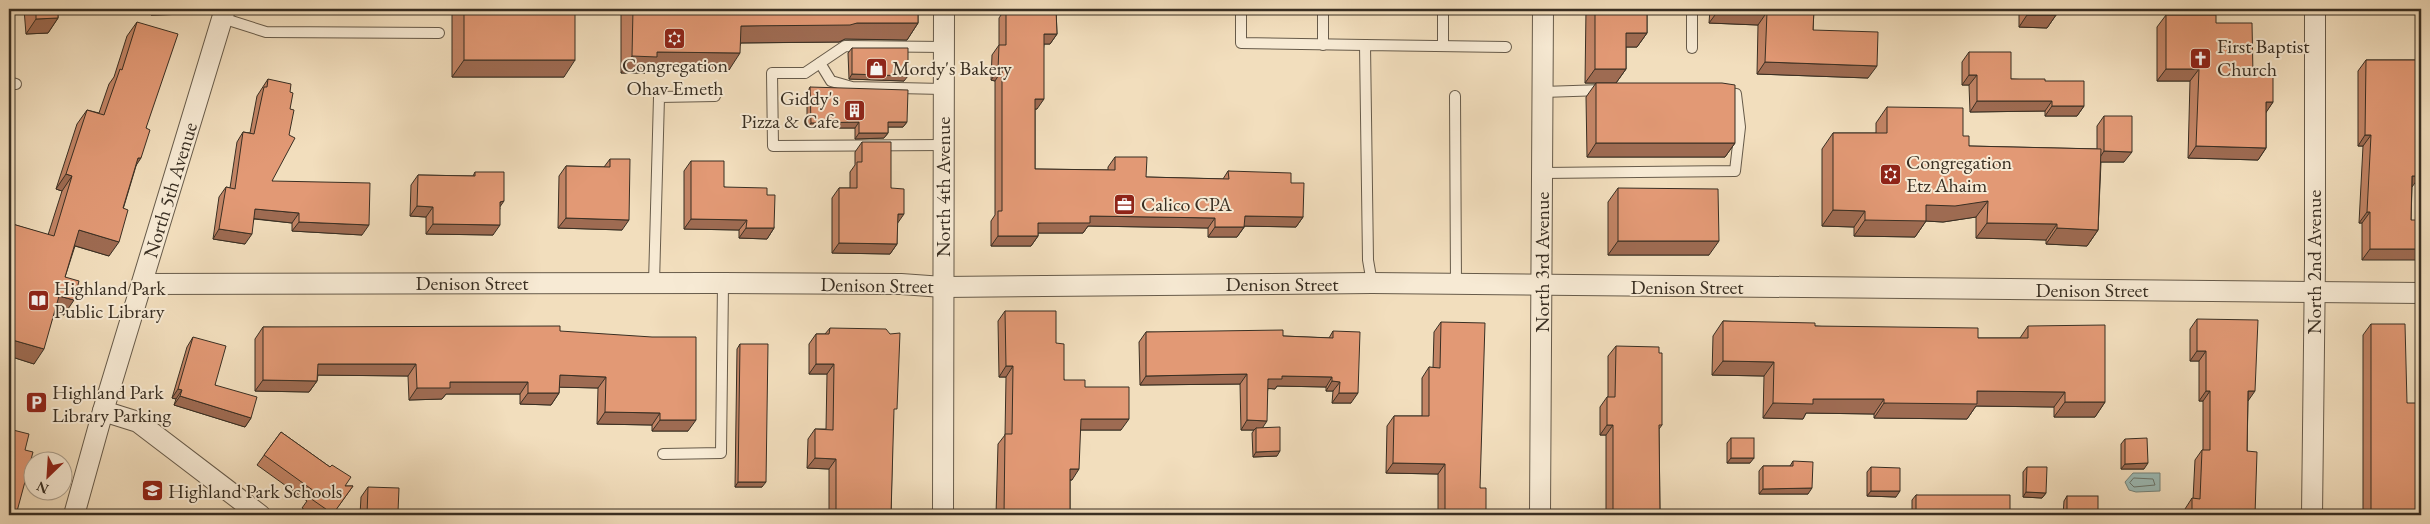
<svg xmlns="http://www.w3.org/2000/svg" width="2430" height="524" viewBox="0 0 2430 524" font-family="'EB Garamond',serif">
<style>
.water{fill:#9cbbb6;stroke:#74837b}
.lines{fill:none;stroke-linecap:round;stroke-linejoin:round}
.shore{stroke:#6a756c;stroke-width:1}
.service-casing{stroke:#675b4a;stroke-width:12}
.minor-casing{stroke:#675b4a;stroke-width:22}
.service{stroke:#f7ead4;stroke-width:10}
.minor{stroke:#f7ead4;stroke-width:20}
.wall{fill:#c28465;stroke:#392f23}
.shaded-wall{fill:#9e6b52;stroke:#392f23}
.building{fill:#e29975;stroke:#392f23}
.labels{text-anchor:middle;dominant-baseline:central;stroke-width:4;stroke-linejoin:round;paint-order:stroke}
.poi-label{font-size:20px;fill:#392f23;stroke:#f7ead4;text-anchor:start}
.street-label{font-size:20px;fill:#392f23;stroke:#f7ead4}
</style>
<rect width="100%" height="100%" fill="#f2debd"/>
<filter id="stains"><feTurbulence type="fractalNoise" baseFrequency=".004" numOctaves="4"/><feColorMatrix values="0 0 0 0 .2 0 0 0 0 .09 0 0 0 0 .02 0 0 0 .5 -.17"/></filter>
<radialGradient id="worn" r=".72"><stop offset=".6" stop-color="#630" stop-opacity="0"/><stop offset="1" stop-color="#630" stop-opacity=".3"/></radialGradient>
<path class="water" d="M2133,473H2160V491L2136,492L2129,490L2125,482Z"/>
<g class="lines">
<path class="shore" d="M2134,478L2153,479L2155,485L2134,487L2130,483Z"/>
<defs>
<g id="service">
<path d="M1241,9V43L1365,45"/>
<path d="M1323,9V45"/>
<path d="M222,18L266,32L439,33"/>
<path d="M1443,45V9"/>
<path d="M944,47L845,46L805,73H772L773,146L944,145"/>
<path d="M1692,48V9"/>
<path d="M820,63L831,81L852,87L943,89"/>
<path d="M9,82L16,84"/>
<path d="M1543,92L1603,90"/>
<path d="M1455,96L1456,285"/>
<path d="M1542,173L1735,171L1740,127L1736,94L1722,92"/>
<path d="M654,283L659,97L715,96"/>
<path d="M1372,283L1368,260L1365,45L1506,47"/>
<path d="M663,454L721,453L723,283"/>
</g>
<g id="minor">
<path d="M142,284L723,283L901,284L943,287L1372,283L2421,293"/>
<path d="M103,411L138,422L260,515"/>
<path d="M74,515L103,411L225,9"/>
<path d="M943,515L944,9"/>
<path d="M1540,515L1543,9"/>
<path d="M2312,515L2315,262V9"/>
</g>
</defs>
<use href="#service" class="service-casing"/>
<use href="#minor" class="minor-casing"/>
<use href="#service" class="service"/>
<use href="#minor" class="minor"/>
</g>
<g class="wall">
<path d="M24,9H58V18L48,33L26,34Z"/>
<path d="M151,9H197L193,14L151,15Z"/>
<path d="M452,9H575L564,77H452Z"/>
<path d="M621,9H918V23L907,40L845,39L839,42L741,43L729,70L648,69L645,73H621Z"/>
<path d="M1005,9H1056L1057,34L1050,44H1044L1037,109H1035V169L1108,170V167L1115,157L1146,177L1223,179L1228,171L1291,183L1303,217L1296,227L1245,226L1237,237H1208V228L1088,226L1083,233H1038V236L1031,246H991V221L995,215V81L991,80L992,55L999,45V18Z"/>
<path d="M1586,9H1647V33L1637,47H1626V69L1616,83H1585Z"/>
<path d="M1710,9H1814L1813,30L1868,78L1757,74L1758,25L1709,23Z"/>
<path d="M2019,9H2091L2090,11L2056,10V15L2047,28L2019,27Z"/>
<path d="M2166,15L2216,23L2273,102L2266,112V148L2258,160L2188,158L2190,81H2157V27Z"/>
<path d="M2421,21V107H2420L2412,187L2411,220L2362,260V223H2359L2363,146H2358V71L2366,60H2417L2418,26Z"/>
<path d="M137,22L146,128L136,166L109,256L75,246L65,277L64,315L55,312L34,364L9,356V223L48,235L62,191L56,189L77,124L87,110L99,113L109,84L114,77L127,36Z"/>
<path d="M852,48L904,81L849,79L848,53Z"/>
<path d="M1969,52L2011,79L2045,81L2084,106L2077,116H2045V111L1970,112L1969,85H1962V62Z"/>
<path d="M268,79L272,181L362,235L292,231V223L254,219L245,244L213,239L219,197L226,187L230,188L237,142L243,132L250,133L257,96Z"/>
<path d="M1596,83L1735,143L1725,157H1587L1586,97Z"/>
<path d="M810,87L907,122L903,127H888V133L884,138L855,139V128H807V93Z"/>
<path d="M1887,107L1963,136L1969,146L2097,149V126L2104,116L2124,162H2101L2098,230L2087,246L2046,244V240L1976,238V217L1943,222L1926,221L1915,237L1854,236V227L1822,226V149L1833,133H1876V123Z"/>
<path d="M862,142L891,188L897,224V244L890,254L832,253V198L839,188H850V172L855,165V152Z"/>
<path d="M610,159L622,230L558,228L559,176L566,166L604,167Z"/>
<path d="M691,161L724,187L767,195L774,228L767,239L739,238V230L684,229V171Z"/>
<path d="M475,172L500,208L493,235L426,234V217L410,216L411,185L418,175L473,176Z"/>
<path d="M1618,188L1709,255H1608V202Z"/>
<path d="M1005,311L1056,343L1064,380L1085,387L1121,430H1080L1072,480H1070V515H996L998,444L1005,435L1006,377H999L998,321Z"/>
<path d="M2197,319L2248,401L2247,451L2255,515H2184L2185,509L2192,498L2193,499L2195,460L2202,450H2203V401H2199V361H2190V329Z"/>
<path d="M1723,321L1815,326L1978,338H2020L2028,326L2105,402L2095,417H2054V407L1976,406L1967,419L1874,418V414L1806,413L1803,419L1763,418L1764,376L1712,375L1713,336Z"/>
<path d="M1441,322L1480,488L1484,515H1403L1404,514L1438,515V474L1386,473L1387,426L1394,416H1422V378L1429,367L1433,368L1434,332Z"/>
<path d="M2371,324L2407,403L2421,515H2363V335Z"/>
<path d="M263,327L560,331L688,431H652V425L597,424L598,388L559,387V393L551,405L520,404V394H446L442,399L409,400L408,376L318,375L317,381L309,392L255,391V339Z"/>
<path d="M830,328L893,415L891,515H829V469L807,468L808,439L815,429H826L827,374H809V344L816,334H825Z"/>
<path d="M1333,331L1351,403H1332L1333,391H1326V387L1277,386L1275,389L1268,388L1262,428L1277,456L1253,457L1252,433L1254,430H1241L1240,384L1140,385L1139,342L1146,332L1283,336L1329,338Z"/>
<path d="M193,337L215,385L251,418L245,427L174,405L176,399L172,398L187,347Z"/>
<path d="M740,344L762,487H735L737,349Z"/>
<path d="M1616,346L1662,425L1659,429L1660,515H1606V435H1600V407L1607,397H1608V356Z"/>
<path d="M281,432L330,467L345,486H353L332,515H313L302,508L307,501L257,465Z"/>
<path d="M1731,438L1750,463H1727V443Z"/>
<path d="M2125,439L2144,469H2121V444Z"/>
<path d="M1793,461L1808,494H1759V471L1763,466H1790Z"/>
<path d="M1871,467L1896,497L1867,496V472Z"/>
<path d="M2027,467L2046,493L2042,498L2023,497V472Z"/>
<path d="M368,487L398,512L441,515H360L361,497Z"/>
<path d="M1916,495L2010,515H1912V500Z"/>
<path d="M2067,496L2098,515H2063L2064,501Z"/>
</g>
<g class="shaded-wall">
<path d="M156,9H197L193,14L151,15Z"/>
<path d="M2048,9H2091L2090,11L2047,10Z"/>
<path d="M1718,11L1767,12L1758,25L1709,23Z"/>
<path d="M2027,15H2056L2047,28L2019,27Z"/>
<path d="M58,18L48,33L26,34L36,19Z"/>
<path d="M857,23H918L907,40L845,39L839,42L729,43L741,26Z"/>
<path d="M1626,33H1647L1637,47H1616Z"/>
<path d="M1044,34H1057L1050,44H1037Z"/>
<path d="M657,52L740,53L729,70L648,69L645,73H621L632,56Z"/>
<path d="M464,60H575L564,77H452Z"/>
<path d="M1765,62L1877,66L1868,78L1757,74Z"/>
<path d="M1595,69H1626L1616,83H1585Z"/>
<path d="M2166,69H2199L2190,81H2157Z"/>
<path d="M998,70H1002L995,81L991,80Z"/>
<path d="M852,74L908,76L904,81L849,79Z"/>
<path d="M1969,75H1977L1969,85H1962Z"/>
<path d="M1035,99H1044L1037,109H1028Z"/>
<path d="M1977,101H2052L2045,111L1970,112Z"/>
<path d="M2266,102H2273L2265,114Z"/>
<path d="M2052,106H2084L2077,116H2045Z"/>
<path d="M859,122L855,128H807L811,123Z"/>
<path d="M888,122H907L903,127H884Z"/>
<path d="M859,133H888L884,138L855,139Z"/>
<path d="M2365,135H2371L2363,146H2358Z"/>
<path d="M1596,143H1735L1725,157H1587Z"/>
<path d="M2196,146L2266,148L2258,160L2188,158Z"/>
<path d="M2104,151L2132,152L2124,162H2097Z"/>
<path d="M138,158H141L131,173Z"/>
<path d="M66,174L72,176L62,191L56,189Z"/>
<path d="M2412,176H2420L2412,187Z"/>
<path d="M504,201L497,211L500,202Z"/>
<path d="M1988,201L1976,217L1943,222L1926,221L1915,237L1854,236L1865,220L1926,205Z"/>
<path d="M417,206L433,207L426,217L410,216Z"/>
<path d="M255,209L299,213L292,223L249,218Z"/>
<path d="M1833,210L1865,211L1854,227L1822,226Z"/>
<path d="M2367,212H2370L2362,223H2359Z"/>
<path d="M898,214H904L897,224Z"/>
<path d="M1090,216L1215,218L1208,228L1088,226L1083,233H1031L1038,223Z"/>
<path d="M1245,216L1303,217L1296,227L1238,226Z"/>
<path d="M566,218L629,220L622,230L558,228Z"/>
<path d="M691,219L747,220L739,230L684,229Z"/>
<path d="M299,222L369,225L362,235L292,231Z"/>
<path d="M1987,223L2057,224L2046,240L1976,238Z"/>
<path d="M433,224L500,225L493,235L426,234Z"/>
<path d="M1215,227H1244L1237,237H1208Z"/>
<path d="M746,228H774L767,239L739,238Z"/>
<path d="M2057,228L2098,230L2087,246L2046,244Z"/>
<path d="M219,229L252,234L245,244L213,239Z"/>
<path d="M79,230L119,242L109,256L69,244Z"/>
<path d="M998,236H1038L1031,246H991Z"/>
<path d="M1618,241H1719L1709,255H1608Z"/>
<path d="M839,243L897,244L890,254L832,253Z"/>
<path d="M2370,249H2421V260H2362Z"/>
<path d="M59,296L74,300L64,315L49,311Z"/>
<path d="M9,339L44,349L34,364L9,356Z"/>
<path d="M2197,351H2206L2199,361H2190Z"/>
<path d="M1723,361L1774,362L1764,376L1712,375Z"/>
<path d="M318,364H416L408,376L310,375Z"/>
<path d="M816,364H834L827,374H809Z"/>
<path d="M1006,366H1013L1006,377H999Z"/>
<path d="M1247,374L1240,384L1140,385L1146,376Z"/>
<path d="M560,375L606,377L598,388L552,387Z"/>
<path d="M1282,376L1332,377L1326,387L1277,386L1275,389L1261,388L1268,379Z"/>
<path d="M263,380L317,381L309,392L255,391Z"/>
<path d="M1332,381L1340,382L1333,391H1326Z"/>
<path d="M450,382H528L520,394H446L442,399L409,400L417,388Z"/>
<path d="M178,389L182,390L176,399L172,398Z"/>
<path d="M1977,391L2065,392L2054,407L1976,406L1967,419L1874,418L1884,403Z"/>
<path d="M2206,391H2210L2203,401H2199Z"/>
<path d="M2248,391H2255L2248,401Z"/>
<path d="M528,393H559L551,405L520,404Z"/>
<path d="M1339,393H1358L1351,403H1332Z"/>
<path d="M180,396L251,418L245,427L174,405Z"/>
<path d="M1813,399H1884L1874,414L1806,413L1803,419L1763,418L1773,403Z"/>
<path d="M2065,402H2105L2095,417H2054Z"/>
<path d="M605,412L660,413L652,425L597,424Z"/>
<path d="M1081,419H1129L1121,430H1073Z"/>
<path d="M660,420H696L688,431H652Z"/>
<path d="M1247,420L1267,421L1261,430L1256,428L1254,430H1241Z"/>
<path d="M1607,425H1613L1606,435H1600Z"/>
<path d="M1280,451L1277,456L1253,457L1256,452Z"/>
<path d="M815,458L836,459L829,469L807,468Z"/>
<path d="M1731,458H1754L1750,463H1727Z"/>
<path d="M1393,463L1445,464L1438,474L1386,473Z"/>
<path d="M2148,463L2144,469H2121L2125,464Z"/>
<path d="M1070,469H1079L1072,480L1062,479Z"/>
<path d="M738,482H766L762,487H735Z"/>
<path d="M1812,488L1808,494H1759L1763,489Z"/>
<path d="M1871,491H1900L1896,497L1867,496Z"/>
<path d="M2026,492L2046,493L2042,498L2023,497Z"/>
<path d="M1916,513H1930L1929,515H1914Z"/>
<path d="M1952,514L2010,515H1951Z"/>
</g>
<g class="building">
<path d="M36,9H58V18L36,19Z"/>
<rect x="464" y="9" width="111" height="51"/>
<path d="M633,9H918V23H857L850,25L741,26L740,53L657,52V57L632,56Z"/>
<path d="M1006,9H1056L1057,34H1044V99H1035V169L1115,170V157H1147L1146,177L1229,179L1228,171L1291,173V183H1304L1303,217L1245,216L1244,227H1215V218L1090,216V223H1038V236H998V211H1002V70H998L999,45H1006Z"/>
<path d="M1595,9H1647V33H1626V69H1595Z"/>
<path d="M1718,9H1814L1813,30L1878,32L1877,66L1765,62L1767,12L1718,11Z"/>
<rect x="2027" y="9" width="29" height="6"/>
<path d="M2166,15H2216V23H2252L2253,75H2273V102H2266V148L2196,146L2199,69H2166Z"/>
<path d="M137,22L178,34L146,128L150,130L141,158H138L123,208L128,210L119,242L79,230L65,277L79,281L74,300L59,296L44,349L9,339V223L54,236L72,176L66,174L87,110L104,115L120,69L122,70Z"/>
<path d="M852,48H908V76L852,74Z"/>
<path d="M1969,52H2011V79H2045V81H2084V106H2052V101H1977V75H1969Z"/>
<path d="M2366,60H2421L2420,176H2412L2411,220H2421V249H2370V212H2367L2371,135H2365Z"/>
<path d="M268,79L291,84L290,92L293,93L290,109L294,110L289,135L295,138L272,181L370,183L369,225L299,222V213L255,209L252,234L219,229L226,187L235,189L243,132L254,134L264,87H267Z"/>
<path d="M1596,83H1722L1735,85V143H1596Z"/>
<path d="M810,87L908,90L907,122H888V133H859V122L811,123Z"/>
<path d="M1887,107L1963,108V136H1969V146L2101,149L2098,230L2057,228V224L1987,223L1988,201L1955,206L1926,205V221L1865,220V211L1833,210V133H1887Z"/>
<path d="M2104,116H2132V152L2104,151Z"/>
<path d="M862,142H891V188L904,189V214H898L897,244L839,243V188H857V162H862Z"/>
<path d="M610,159H630L629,220L566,218V166L610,167Z"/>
<path d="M691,161H724V187L767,188V195H775L774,228H746L747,220L691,219Z"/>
<path d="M475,172H504V201L500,202V225L433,224V207L417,206L418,175L475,176Z"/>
<path d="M1618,188L1718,189L1719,241H1618Z"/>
<path d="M1005,311H1056V343L1064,344V380H1085V387H1129V419H1081L1079,469H1070V515H1004L1005,434H1012L1013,366H1006Z"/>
<path d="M2197,319L2258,320L2255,391H2248L2247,451L2257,452L2255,515H2192V498L2200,499L2202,450H2210V391H2206V351H2197Z"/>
<path d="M1723,321L1815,323V326L1978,328V338H2028V326L2105,325V402H2065V392L1977,391V404L1884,403V399H1813V404L1773,403L1774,362L1723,361Z"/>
<path d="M1441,322L1485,323L1480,488H1486V512H1483V515H1404V514L1445,515V464L1393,463L1394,416H1429V367L1440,368Z"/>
<path d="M2371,324H2405L2407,403H2421V515H2371Z"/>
<path d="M560,326V331L652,337H696V420H660V413L605,412L606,377L560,375L559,393H528V382H450V388H417L416,364H318L317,381L263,380V327Z"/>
<path d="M830,328L886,329L890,334L900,333L897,409H894L891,515H836V459L815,458V429L833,430L834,364H816V334H829Z"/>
<path d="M1283,330V336L1333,338V331L1360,332L1358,393H1339L1340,382L1332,381V377L1282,376V379H1268L1267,421L1247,420V374L1146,376V332Z"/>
<path d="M193,337L226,346L215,385L257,397L251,418L180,396L182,390L178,389Z"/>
<path d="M740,344H768L766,482H738Z"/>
<path d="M1616,346L1659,347V353H1662V425H1659L1660,515H1613V425H1607V397H1615Z"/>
<path d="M1280,427V451L1256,452V428Z"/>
<path d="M9,429L29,434L25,450L33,452L16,515H9Z"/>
<path d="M281,432L330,467L332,465L351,477L345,486H353L333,514L310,498L314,491L264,455Z"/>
<rect x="1731" y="438" width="23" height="20"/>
<path d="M2147,438L2148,463L2125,464V439Z"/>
<path d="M1793,461L1813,462L1812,488L1763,489V466H1793Z"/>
<path d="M1871,467L1900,468V491H1871Z"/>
<path d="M2027,467H2047L2046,493L2026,492Z"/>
<path d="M368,487L399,488L398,512L441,515H367Z"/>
<path d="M1916,495H2010V515L1952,514V515H1930V513H1916Z"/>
<rect x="2067" y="496" width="31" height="19"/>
</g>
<defs>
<symbol id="synagogue-square" viewBox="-11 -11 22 22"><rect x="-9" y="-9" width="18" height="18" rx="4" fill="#8f2418" stroke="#f7ead4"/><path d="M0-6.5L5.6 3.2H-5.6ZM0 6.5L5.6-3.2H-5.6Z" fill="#fff"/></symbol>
<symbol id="church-square" viewBox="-11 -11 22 22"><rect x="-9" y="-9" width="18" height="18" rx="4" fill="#8f2418" stroke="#f7ead4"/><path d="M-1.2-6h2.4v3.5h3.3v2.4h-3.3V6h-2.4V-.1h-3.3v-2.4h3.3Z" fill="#fff"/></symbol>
<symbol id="shop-square" viewBox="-11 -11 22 22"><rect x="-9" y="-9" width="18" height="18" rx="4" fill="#8f2418" stroke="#f7ead4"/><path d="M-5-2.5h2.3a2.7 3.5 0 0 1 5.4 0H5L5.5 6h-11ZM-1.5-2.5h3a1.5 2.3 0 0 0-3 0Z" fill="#fff"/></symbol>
<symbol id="building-square" viewBox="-11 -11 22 22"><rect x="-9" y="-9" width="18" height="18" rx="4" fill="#8f2418" stroke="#f7ead4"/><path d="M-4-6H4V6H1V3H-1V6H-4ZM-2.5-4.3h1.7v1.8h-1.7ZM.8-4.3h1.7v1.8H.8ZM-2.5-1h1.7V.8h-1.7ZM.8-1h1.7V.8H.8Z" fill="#fff"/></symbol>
<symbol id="office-square" viewBox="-11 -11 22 22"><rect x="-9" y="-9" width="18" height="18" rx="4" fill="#8f2418" stroke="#f7ead4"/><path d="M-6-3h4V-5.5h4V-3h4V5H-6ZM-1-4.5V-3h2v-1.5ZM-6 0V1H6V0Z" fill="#fff"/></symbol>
<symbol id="library-square" viewBox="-11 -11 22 22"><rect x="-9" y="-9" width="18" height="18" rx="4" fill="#8f2418" stroke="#f7ead4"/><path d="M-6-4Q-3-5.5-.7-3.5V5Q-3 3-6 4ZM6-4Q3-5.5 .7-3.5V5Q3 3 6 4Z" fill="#fff"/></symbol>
<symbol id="parking-square" viewBox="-11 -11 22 22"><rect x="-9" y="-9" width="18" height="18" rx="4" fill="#8f2418" stroke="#f7ead4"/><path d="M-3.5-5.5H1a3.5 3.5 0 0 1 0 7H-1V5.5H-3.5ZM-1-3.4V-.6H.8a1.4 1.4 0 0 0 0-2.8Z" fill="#fff"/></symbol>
<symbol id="school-square" viewBox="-11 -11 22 22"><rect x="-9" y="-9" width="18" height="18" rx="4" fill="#8f2418" stroke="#f7ead4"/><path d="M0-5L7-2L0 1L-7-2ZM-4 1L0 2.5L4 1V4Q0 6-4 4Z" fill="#fff"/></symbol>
</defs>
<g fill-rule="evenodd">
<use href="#synagogue-square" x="662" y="26" width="25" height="25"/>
<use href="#church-square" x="2188" y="46" width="25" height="25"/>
<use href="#shop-square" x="864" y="56" width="25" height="25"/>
<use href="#building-square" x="842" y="98" width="25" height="25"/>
<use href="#synagogue-square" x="1878" y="162" width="25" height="25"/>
<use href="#office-square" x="1112" y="192" width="25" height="25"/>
<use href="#library-square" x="26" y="288" width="25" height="25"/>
<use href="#parking-square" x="24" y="390" width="25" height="25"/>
<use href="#school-square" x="140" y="478" width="25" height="25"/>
</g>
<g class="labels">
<g class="poi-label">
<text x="2217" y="46">First Baptist<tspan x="2217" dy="23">Church</tspan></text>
<text x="675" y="65" text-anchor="middle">Congregation<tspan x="675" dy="23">Ohav Emeth</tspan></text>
<text x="892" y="68">Mordy's Bakery</text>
<text x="839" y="98" text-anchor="end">Giddy's<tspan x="839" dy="23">Pizza &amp; Cafe</tspan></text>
<text x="1906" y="162">Congregation<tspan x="1906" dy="23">Etz Ahaim</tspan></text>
<text x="1141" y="204">Calico CPA</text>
<text x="54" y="288">Highland Park<tspan x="54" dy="23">Public Library</tspan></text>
<text x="52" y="392">Highland Park<tspan x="52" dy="23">Library Parking</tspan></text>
<text x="168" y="491">Highland Park Schools</text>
</g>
<g class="street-label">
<text transform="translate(943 187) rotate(-90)">North 4th Avenue</text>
<text transform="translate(170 190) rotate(-73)">North 5th Avenue</text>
<text transform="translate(1542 262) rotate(-90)">North 3rd Avenue</text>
<text transform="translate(2314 262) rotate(-90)">North 2nd Avenue</text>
<text x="472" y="283">Denison Street</text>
<text x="1282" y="284">Denison Street</text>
<text transform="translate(877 285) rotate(1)">Denison Street</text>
<text x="1687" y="287">Denison Street</text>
<text x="2092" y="290">Denison Street</text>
</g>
</g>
<rect width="2430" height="524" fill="none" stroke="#f2debd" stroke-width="30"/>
<rect x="10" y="10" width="2410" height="504" fill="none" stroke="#392f23" stroke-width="2.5"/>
<rect x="15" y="15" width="2400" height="494" fill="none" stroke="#392f23"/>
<g transform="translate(48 476) rotate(205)"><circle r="24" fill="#f7ead4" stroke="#ab9f8d"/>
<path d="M0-4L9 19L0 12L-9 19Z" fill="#8f2418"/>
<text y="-8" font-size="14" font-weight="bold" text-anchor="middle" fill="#392f23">N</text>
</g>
<rect width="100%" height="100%" filter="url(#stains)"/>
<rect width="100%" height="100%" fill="url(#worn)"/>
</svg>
